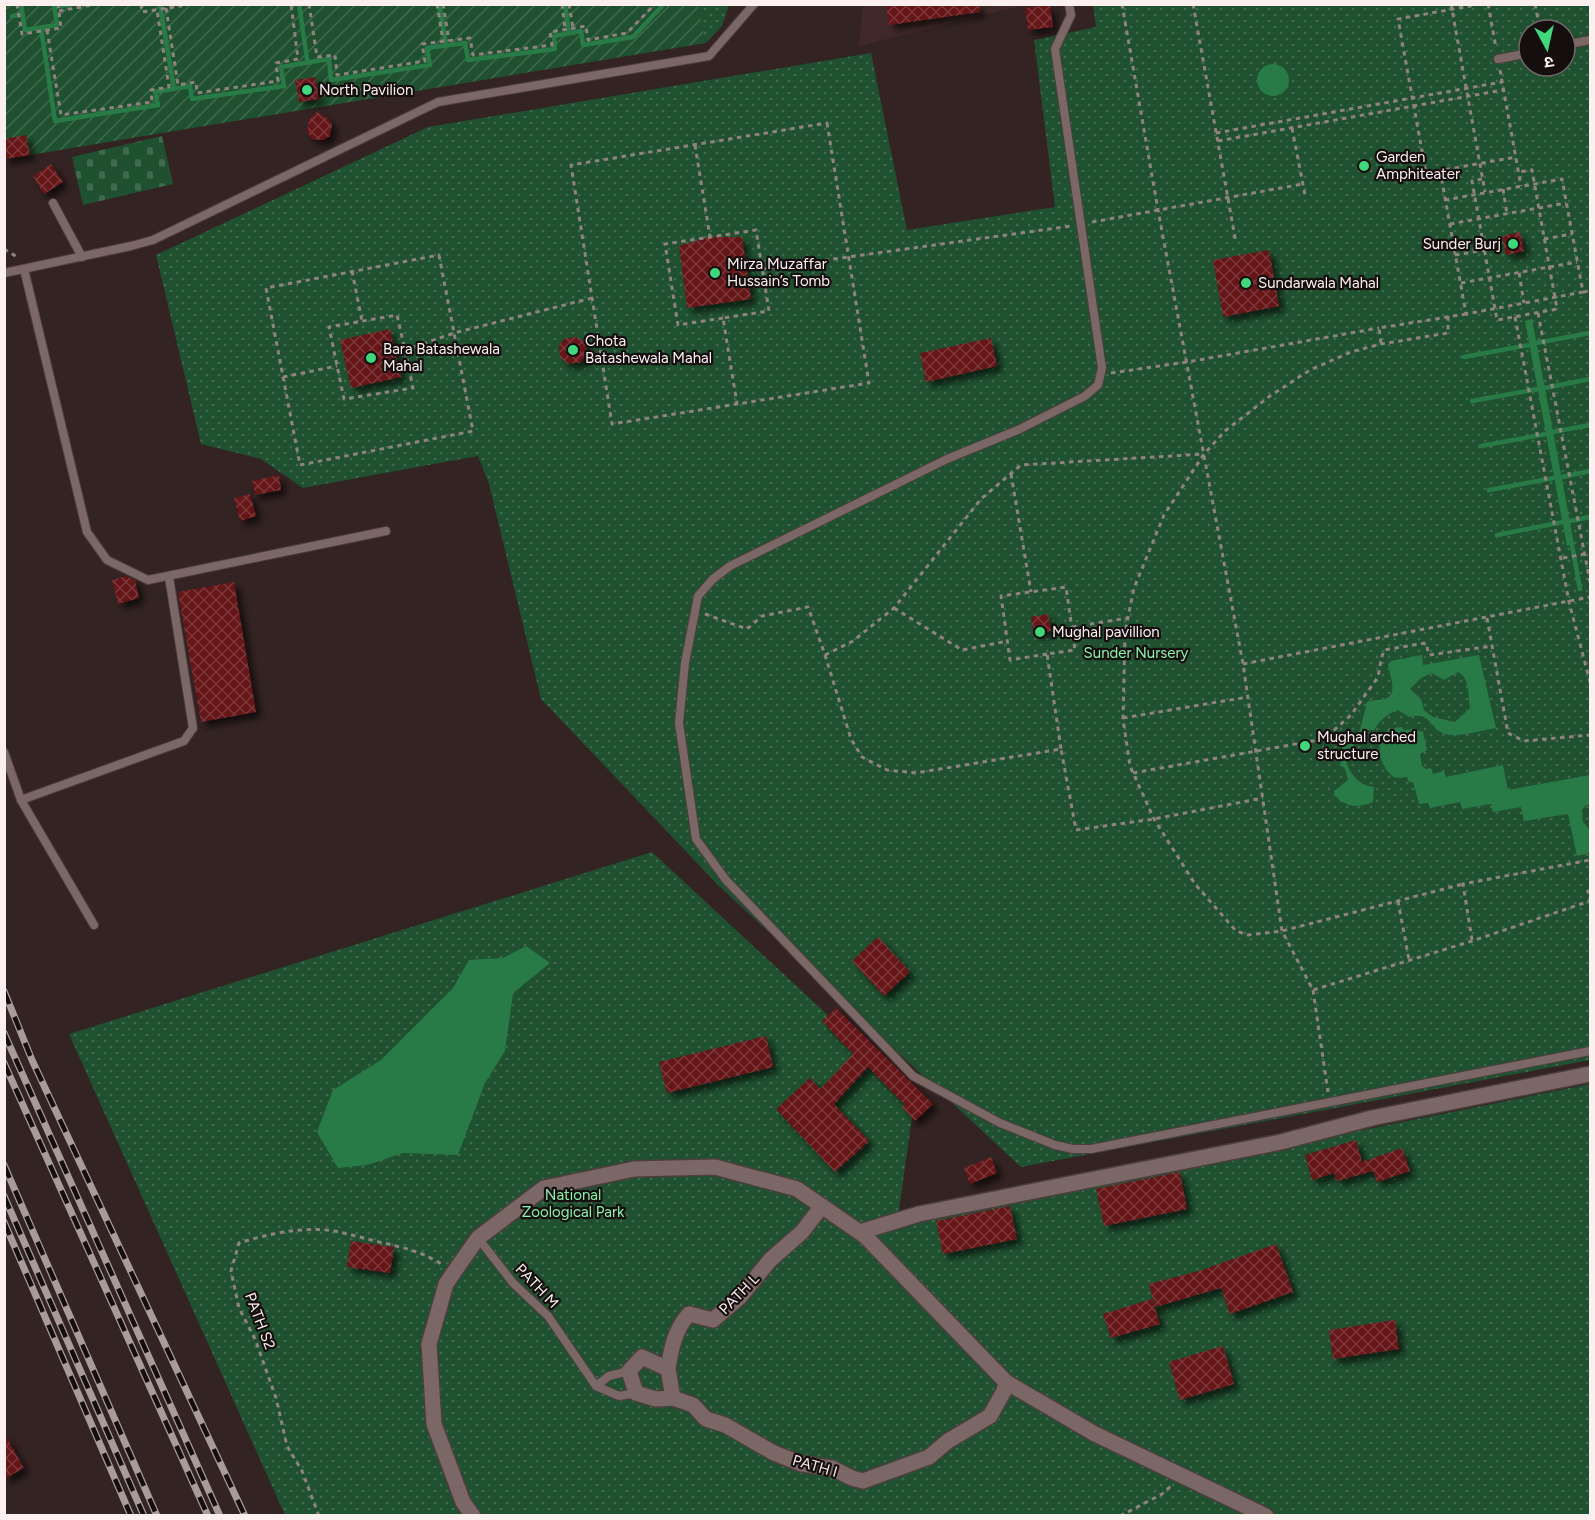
<svg xmlns="http://www.w3.org/2000/svg" width="1595" height="1520" viewBox="0 0 1595 1520" font-family="Figtree,'Noto Sans Devanagari',sans-serif">
<style>
.built{fill:#402928}
.cemetery{fill:url(#cemetery-stones)}
.park{fill:url(#park-dots);fill-rule:evenodd}
.garden{fill:url(#garden-furrows)}
.water{fill:#287b47;fill-rule:evenodd}
.lines{fill:none;stroke-linecap:round;stroke-linejoin:round}
.stream{stroke:#287b47;stroke-width:4.5}
.building{fill:url(#building-cross-hatch);filter:url(#shadow)}
.lane-casing{stroke:#4c3e3d;stroke-width:10}
.street-casing{stroke:#4c3e3d;stroke-width:18}
.path{stroke:#908281;stroke-width:3;stroke-dasharray:4.5 4.5;stroke-linecap:butt}
.lane{stroke:#7a6766;stroke-width:8}
.street{stroke:#7a6766;stroke-width:15}
.rail-casing{stroke:#a89b9a;stroke-width:7}
.rail{stroke:#150e0e;stroke-width:4.5;stroke-dasharray:14;stroke-linecap:butt}
.poi-dot{fill:#41d77c;stroke:#150e0e;stroke-width:2}
.labels{text-anchor:middle;dominant-baseline:central;stroke-width:4.5;stroke-linejoin:round;paint-order:stroke}
.poi-label{font-size:15px;fill:#fbf0ef;stroke:#150e0e;text-anchor:start}
.park-label{font-size:15px;fill:#88f2a8;stroke:#150e0e}
.street-label{font-size:15px;fill:#fbf0ef;stroke:#150e0e}
</style>
<defs>
<pattern id="cemetery-stones" width="16" height="16" patternUnits="userSpaceOnUse" patternTransform="scale(1.5)"><rect width="16" height="16" fill="#1f5130"/><path d="M2 7V4a2 2 0 0 1 4 0v3zM10 15v-3a2 2 0 0 1 4 0v3z" fill="#406a4e"/></pattern>
<pattern id="park-dots" width="8" height="8" patternUnits="userSpaceOnUse" patternTransform="scale(1.5)"><rect width="8" height="8" fill="#1f5130"/><path d="M2 2h.1M6 6h.1" fill="none" stroke="#406a4e" stroke-width="1.8" stroke-linecap="round"/></pattern>
<pattern id="garden-furrows" width="10" height="10" patternUnits="userSpaceOnUse" patternTransform="scale(1.5)"><rect width="10" height="10" fill="#1f5130"/><path d="M-1 1l2-2M0 10L10 0M9 11l2-2" fill="none" stroke="#406a4e"/></pattern>
<pattern id="building-cross-hatch" width="8" height="8" patternUnits="userSpaceOnUse" patternTransform="scale(1.5)"><rect width="8" height="8" fill="#651518"/><path d="M0 0l8 8M0 8l8-8" fill="none" stroke="#7c373a"/></pattern>
<filter id="shadow"><feDropShadow dx="5.5" dy="5.5" stdDeviation="3" flood-color="#0009"/></filter>
</defs>
<rect width="100%" height="100%" fill="#332322"/>
<path class="built" d="M863,5H1024L859,46Z"/>
<path class="cemetery" d="M162,136L173,184L83,205L72,157Z"/>
<g class="park">
<path d="M698,5H729L722,26L706,43Z"/>
<path d="M1093,5H1590V1060L1021,1167L716,883L541,699L489,484L478,456L303,488L261,459L201,444L156,255L428,127L871,53L907,230L1055,207L1034,40L1096,27ZM1529,30H1565V66H1529Z"/>
<path d="M652,852L915,1096L897,1224L1590,1084V1515H285L69,1034Z"/>
</g>
<path class="garden" d="M5,5H698L706,43L30,155L5,139Z"/>
<g class="water">
<circle cx="1273" cy="80" r="16"/>
<path d="M1532,319L1574,544L1567,546L1525,321Z"/>
<path d="M1422,655L1423,665L1479,655L1496,728C1483,730 1457,738 1445,734C1429,728 1431,711 1409,717L1398,710C1388,713 1379,721 1374,730H1367L1354,743V747L1347,749C1342,766 1357,786 1374,787L1373,802C1359,808 1345,808 1335,795L1334,791L1348,780L1345,769L1341,765L1338,752L1360,730L1367,702C1373,699 1381,701 1387,698C1398,693 1389,673 1388,664L1391,661ZM1458,672C1470,678 1468,695 1470,708L1455,722L1433,717L1424,710L1421,699L1410,689L1421,678L1432,673L1444,680Z"/>
<path d="M1402,727L1404,730L1413,729L1423,732L1427,750L1420,754L1422,766L1426,769L1431,768L1433,774L1444,771L1446,777L1503,765L1508,790L1590,775V805H1586L1582,810L1583,822L1590,830V853L1577,856L1568,814L1524,821L1521,807L1493,812L1491,804L1462,809L1460,802L1430,808L1428,803L1419,804L1413,782H1409L1407,777L1395,778C1382,770 1374,748 1384,734C1388,728 1395,728 1402,727Z"/>
<path d="M526,946L550,963L513,993L505,1051L485,1083L458,1155L403,1153L367,1165L338,1168L317,1132L333,1090L381,1060L453,988L469,960L503,958Z"/>
</g>
<g class="lines">
<g class="stream">
<path d="M21,4L25,30L57,25L54,4"/>
<path d="M148,4H151"/>
<path d="M160,4L174,89"/>
<path d="M299,4L307,59"/>
<path d="M439,4L446,45"/>
<path d="M565,4L569,33"/>
<path d="M56,7L72,4"/>
<path d="M12,16L20,15"/>
<path d="M41,28L55,121L158,105L155,92L190,86L192,99L284,86L281,67L329,59L331,80L430,65L427,48L465,43L468,60L555,49L554,36L581,31L583,45L633,37L664,4"/>
<path d="M1536,343L1590,333"/>
<path d="M1464,357L1529,345"/>
<path d="M1545,388L1590,379"/>
<path d="M1472,401L1538,389"/>
<path d="M1553,432L1590,425"/>
<path d="M1481,446L1546,434"/>
<path d="M1562,477L1590,471"/>
<path d="M1489,490L1554,478"/>
<path d="M1570,521L1590,517"/>
<path d="M1497,535L1563,522"/>
<path d="M1572,545L1580,589"/>
</g>
</g>
<g class="building">
<path d="M886,4H979L980,12L889,25Z"/>
<path d="M1050,5L1053,27L1028,30L1025,8Z"/>
<path d="M315,77L319,99L299,102L295,80Z"/>
<path d="M317,112L327,118L332,124L330,136L323,140L312,139L307,132L309,120Z"/>
<path d="M26,135L30,155L4,159V139Z"/>
<path d="M51,164L63,182L44,194L33,176Z"/>
<path d="M1520,232L1524,251L1506,255L1502,236Z"/>
<path d="M710,237H742L751,299L687,308L679,246Z"/>
<path d="M1269,250L1279,306L1223,317L1213,260Z"/>
<path d="M390,329L401,377L351,388L340,340Z"/>
<path d="M575,337L585,341L587,353L581,362L568,364L560,357L559,346L564,339Z"/>
<path d="M991,338L997,366L926,382L920,353Z"/>
<path d="M279,475L281,490L255,495L252,481Z"/>
<path d="M250,494L256,516L240,521L234,498Z"/>
<path d="M126,576L135,580L139,598L118,604L112,580Z"/>
<path d="M234,582L256,712L201,722L178,592Z"/>
<path d="M1048,614L1051,631L1034,634L1031,617Z"/>
<path d="M878,937L910,972L884,996L852,961Z"/>
<path d="M836,1008L933,1104L915,1121L902,1107L905,1105L868,1067L834,1104L869,1141L835,1172L776,1109L810,1078L820,1089L853,1054L822,1021Z"/>
<path d="M766,1036L773,1067L667,1093L659,1062Z"/>
<path d="M1356,1140L1362,1162L1402,1148L1410,1171L1377,1182L1373,1171L1337,1181L1334,1173L1312,1180L1305,1155Z"/>
<path d="M991,1157L997,1173L970,1184L964,1168Z"/>
<path d="M1180,1172L1187,1209L1104,1226L1096,1189Z"/>
<path d="M1010,1206L1017,1239L943,1254L936,1221Z"/>
<path d="M351,1241L394,1247L390,1273L347,1267Z"/>
<path d="M1276,1244L1293,1292L1230,1314L1221,1288L1155,1307L1149,1284L1199,1271Z"/>
<path d="M1152,1299L1160,1324L1111,1338L1103,1314Z"/>
<path d="M1395,1320L1399,1349L1333,1359L1329,1330Z"/>
<path d="M1223,1346L1234,1384L1180,1400L1169,1362Z"/>
<path d="M4,1433L24,1468L4,1479Z"/>
</g>
<g class="lines">
<defs>
<g id="lane">
<path d="M1069,4L1071,15L1055,49L1102,368L1098,385L1085,396L1020,429L947,459L730,566L713,579L698,596L685,663L679,723L696,839L726,880L913,1076L1000,1123L1055,1145L1073,1149H1091L1590,1051"/>
<path d="M1565,45L1590,40"/>
<path d="M1498,59L1529,53"/>
<path d="M53,203L82,257"/>
<path d="M24,269L87,532L107,560L148,580L386,531"/>
<path d="M4,273L131,246L153,240L438,102L709,56L754,4"/>
<path d="M4,752L21,800L94,925"/>
<path d="M21,800L184,741L193,728L169,577"/>
<path d="M478,1238L513,1283L548,1316L596,1386L619,1396L636,1393"/>
<path d="M596,1386L609,1376L629,1371"/>
</g>
<g id="street">
<path d="M860,1232L919,1214L1281,1142L1372,1118L1590,1074"/>
<path d="M668,1369C671,1349 675,1329 689,1314L713,1320L740,1297L770,1260L802,1232L822,1206"/>
<path d="M673,1398L656,1399L636,1393L629,1371L642,1357L668,1369L673,1398L693,1405L706,1419L725,1425L774,1453L802,1464L832,1468L852,1478L863,1481L929,1457L948,1441L990,1416L1004,1391L1006,1382"/>
<path d="M473,1516L463,1502L434,1424L429,1344L446,1284L454,1272L478,1238L544,1188L634,1169L715,1167L797,1189L865,1236L1006,1382L1095,1434L1266,1516"/>
</g>
</defs>
<use href="#lane" class="lane-casing"/>
<use href="#street" class="street-casing"/>
<g class="path">
<path d="M17,4L22,34L61,28L58,4"/>
<path d="M141,4L142,12L181,6V4"/>
<path d="M309,4L317,57L335,55L337,75L425,61L422,44L470,38L473,55L552,45L550,32L586,26L588,40L627,33L655,4"/>
<path d="M437,4L443,41"/>
<path d="M443,4L449,41"/>
<path d="M562,4L565,29"/>
<path d="M569,4L573,28"/>
<path d="M1122,4L1158,210L1243,664L1282,931L1313,990L1472,941L1590,901"/>
<path d="M1193,4L1236,243"/>
<path d="M1451,4L1485,192"/>
<path d="M1481,4L1398,19L1426,173L1516,157"/>
<path d="M1488,4L1496,48"/>
<path d="M1535,4L1540,30"/>
<path d="M166,8L178,85L196,82L197,93L278,81L276,63L298,59L291,4"/>
<path d="M59,11L97,4"/>
<path d="M47,30L61,115L152,102L151,90L169,87L157,10"/>
<path d="M1500,70L1521,186"/>
<path d="M827,123L869,383L612,424L571,165Z"/>
<path d="M1292,128L1305,195"/>
<path d="M1216,133L1502,82"/>
<path d="M1218,141L1503,90"/>
<path d="M695,145L710,237"/>
<path d="M1440,170L1466,314L1583,292L1562,179L1445,200"/>
<path d="M1482,179L1472,181L1497,320L1557,309L1532,170L1518,172"/>
<path d="M1503,189L1507,214"/>
<path d="M1092,222L1303,184"/>
<path d="M1450,224L1566,203"/>
<path d="M1544,239L1572,234"/>
<path d="M4,249L19,258"/>
<path d="M439,255L473,431L300,465L266,288Z"/>
<path d="M1455,255L1485,250"/>
<path d="M762,269L1071,226"/>
<path d="M352,271L362,321"/>
<path d="M1519,273L1524,303"/>
<path d="M1461,283L1577,262"/>
<path d="M1583,292L1590,291"/>
<path d="M1538,313L1590,582"/>
<path d="M1448,316V333L1381,344L1351,352L1310,370L1270,396L1225,431L1204,454L1164,515L1134,588L1125,632L1123,719L1130,766L1154,819L1195,884L1236,931L1248,935L1282,931L1463,884"/>
<path d="M1515,317L1569,602L1590,682"/>
<path d="M723,318L678,325L665,244L756,230L769,311L723,318L737,404"/>
<path d="M1381,343L1379,328L1466,314"/>
<path d="M405,350L413,388L344,399L329,327L397,315L405,350L454,333L592,298"/>
<path d="M1111,373L1187,362L1379,328"/>
<path d="M283,377L337,366"/>
<path d="M1011,474L1031,592"/>
<path d="M1563,558L1590,553"/>
<path d="M894,608L962,650L1008,641"/>
<path d="M705,614L747,629L762,616L808,607L825,655L851,739L862,757L887,770L916,773L1061,749L1076,830L1154,819L1263,798"/>
<path d="M1487,618L1508,733L1524,741L1590,735"/>
<path d="M1072,627L1128,618"/>
<path d="M1047,654L1010,660L1001,596L1066,587L1075,650L1047,654L1061,749"/>
<path d="M825,655L853,641L894,608L981,499L1021,465L1204,454"/>
<path d="M1243,664L1590,597"/>
<path d="M1123,718L1248,697"/>
<path d="M1133,773L1324,739L1351,715L1378,677L1381,660L1384,650L1426,643L1429,655L1492,646"/>
<path d="M1590,891H1588L1590,900"/>
<path d="M1398,901L1409,960"/>
<path d="M1472,940L1463,884L1590,860"/>
<path d="M1313,990L1328,1092"/>
<path d="M319,1516L302,1471L287,1446L276,1398L255,1339L239,1308L231,1271L239,1243C268,1234 303,1226 334,1231C349,1234 364,1238 379,1242C402,1247 423,1252 443,1265"/>
<path d="M1120,1516L1162,1494L1172,1485"/>
</g>
<use href="#lane" class="lane"/>
<use href="#street" class="street"/>
<defs>
<g id="rail">
<path d="M4,991L32,1060L245,1516"/>
<path d="M4,1033L220,1516"/>
<path d="M4,1063L208,1516"/>
<path d="M4,1165L157,1516"/>
<path d="M4,1196L144,1516"/>
<path d="M4,1222L131,1516"/>
</g>
</defs>
<use href="#rail" class="rail-casing"/>
<use href="#rail" class="rail"/>
</g>
<g class="poi-dot">
<circle cx="307" cy="90" r="6"/>
<circle cx="1364" cy="166" r="6"/>
<circle cx="1513" cy="244" r="6"/>
<circle cx="715" cy="273" r="6"/>
<circle cx="1246" cy="283" r="6"/>
<circle cx="573" cy="350" r="6"/>
<circle cx="371" cy="358" r="6"/>
<circle cx="1040" cy="632" r="6"/>
<circle cx="1305" cy="746" r="6"/>
</g>
<g class="labels">
<g class="poi-label">
<text x="319" y="90">North Pavilion</text>
<text x="1376" y="157">Garden<tspan x="1376" dy="17">Amphiteater</tspan></text>
<text x="1501" y="244" text-anchor="end">Sunder Burj</text>
<text x="727" y="264">Mirza Muzaffar<tspan x="727" dy="17">Hussain’s Tomb</tspan></text>
<text x="1258" y="283">Sundarwala Mahal</text>
<text x="585" y="341">Chota<tspan x="585" dy="17">Batashewala Mahal</tspan></text>
<text x="383" y="349">Bara Batashewala<tspan x="383" dy="17">Mahal</tspan></text>
<text x="1052" y="632">Mughal pavillion</text>
<text x="1317" y="737">Mughal arched<tspan x="1317" dy="17">structure</tspan></text>
</g>
<g class="park-label">
<text x="1136" y="653">Sunder Nursery</text>
<text x="573" y="1195">National<tspan x="573" dy="17">Zoological Park</tspan></text>
</g>
<g class="street-label">
<text transform="translate(537 1286) rotate(46)">PATH M</text>
<text transform="translate(739 1294) rotate(-46)">PATH L</text>
<text transform="translate(260 1321) rotate(69)">PATH S2</text>
<text transform="translate(815 1466) rotate(16)">PATH I</text>
</g>
</g>
<rect width="1595" height="1520" fill="none" stroke="#fbf0ef" stroke-width="12"/>
<g transform="translate(1547 48) rotate(172)"><circle r="28" fill="#150e0e" stroke="#716868" stroke-width="1.5"/>
<path d="M0-4.5L10 22L0 15L-10 22Z" fill="#41d77c"/>
<text y="-9" font-size="16" font-weight="bold" text-anchor="middle" fill="#fbf0ef">उ</text>
</g>
</svg>
